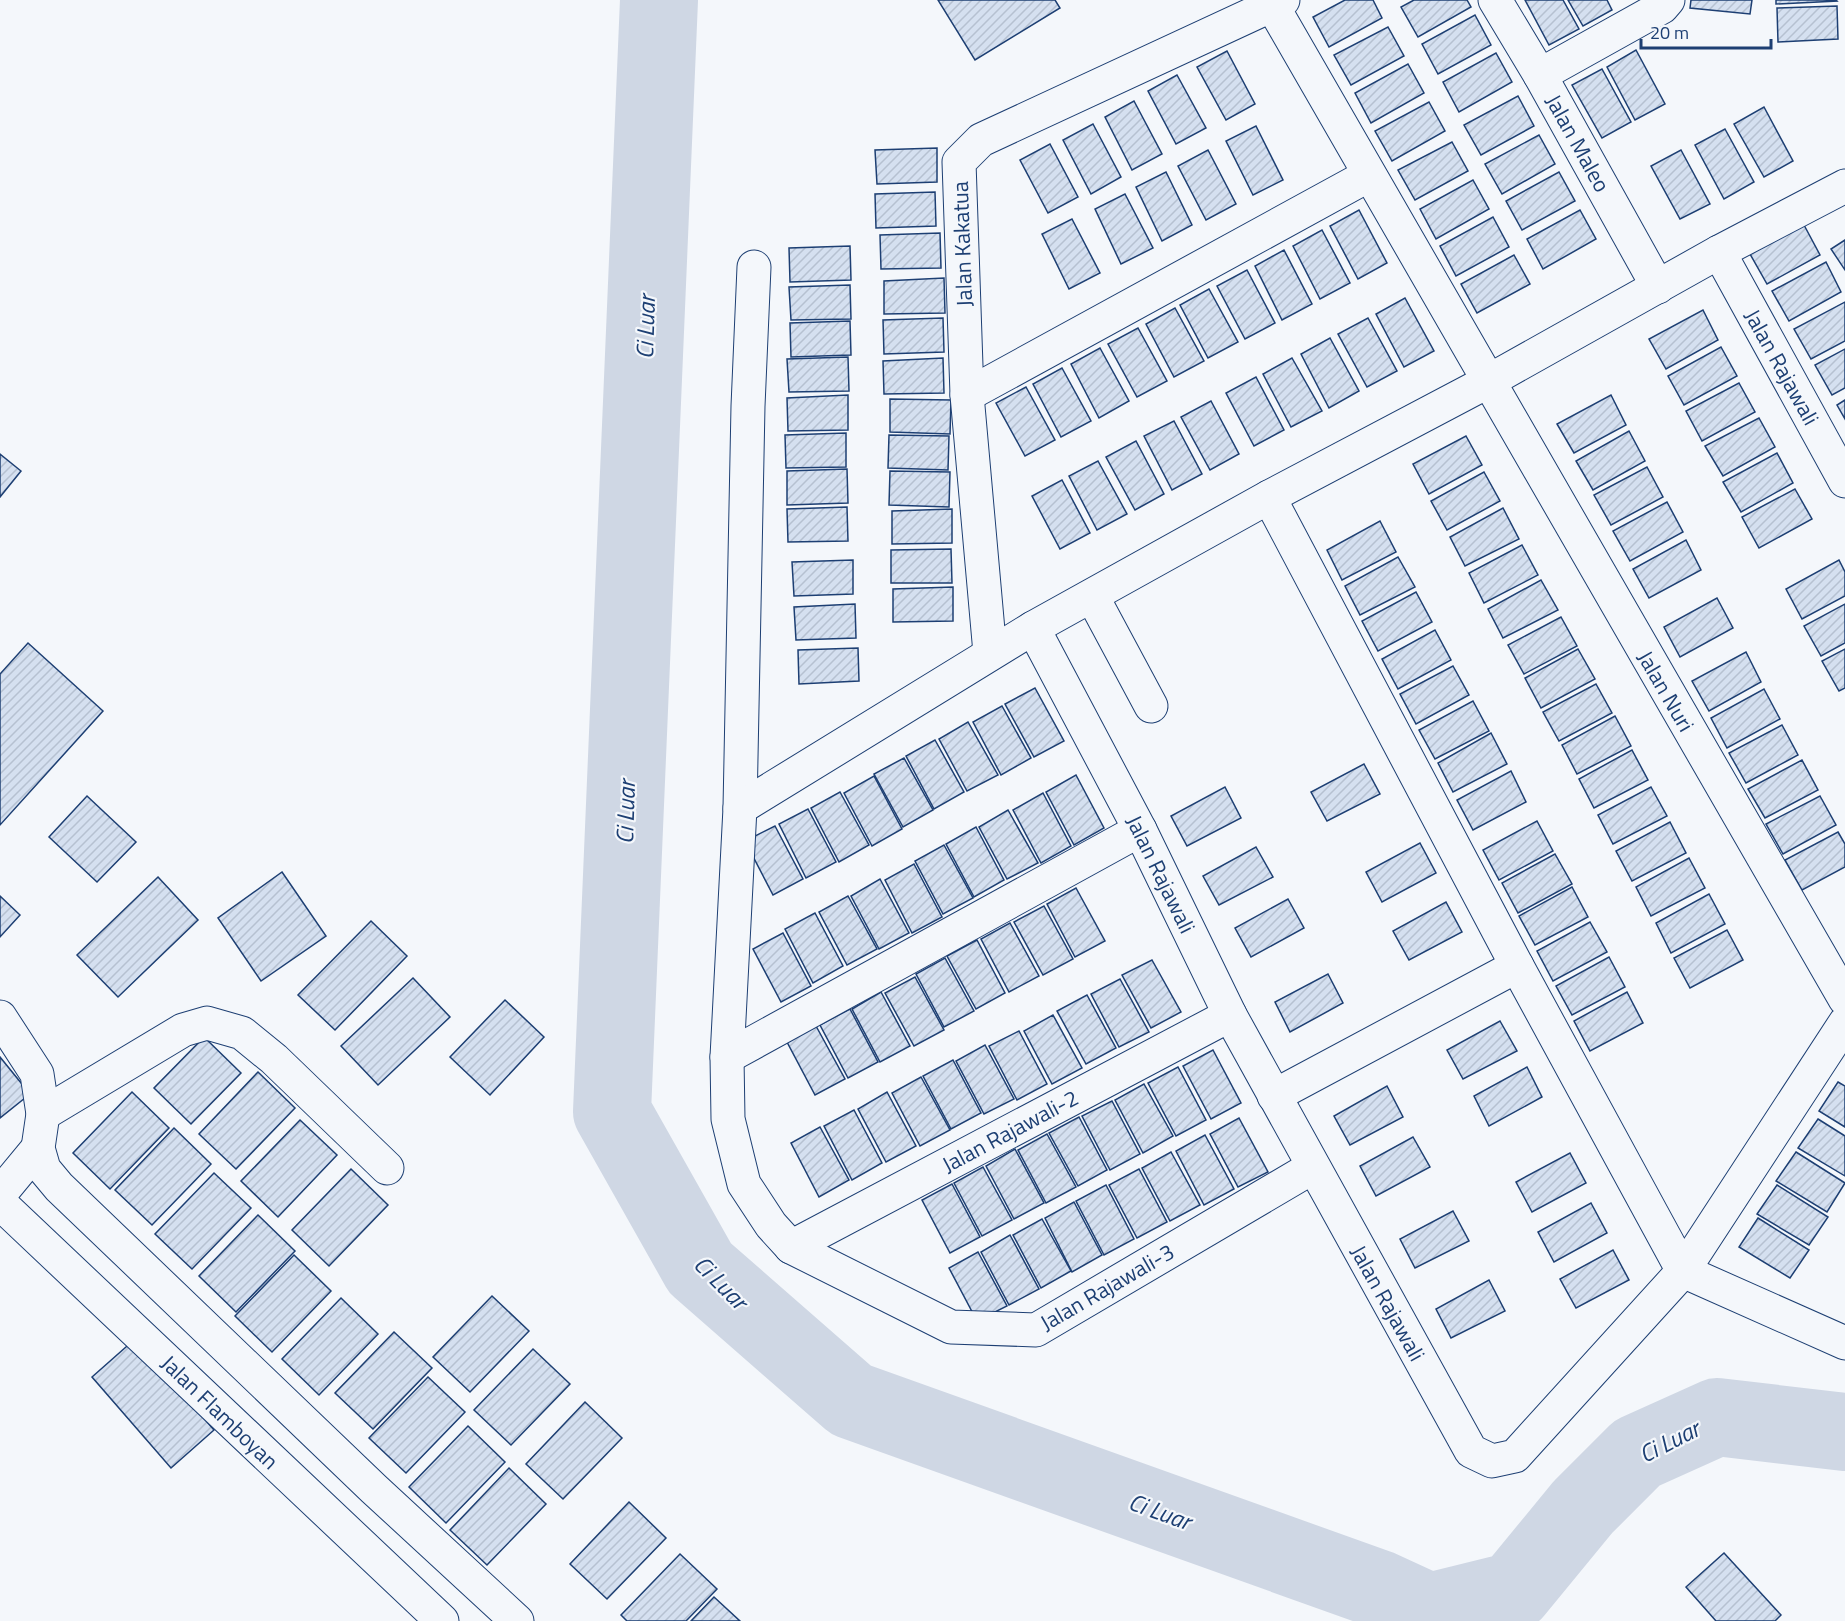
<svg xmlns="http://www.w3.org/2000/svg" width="1845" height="1621" viewBox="0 0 1845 1621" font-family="'Titillium Web',sans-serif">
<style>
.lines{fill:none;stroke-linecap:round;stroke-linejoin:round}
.river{stroke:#cfd7e4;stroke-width:78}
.building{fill:url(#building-hatch);stroke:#1d3f73;stroke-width:1.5}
.street-casing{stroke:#1d3f73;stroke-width:35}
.street{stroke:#f4f7fb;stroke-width:33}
.labels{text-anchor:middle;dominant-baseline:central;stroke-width:4.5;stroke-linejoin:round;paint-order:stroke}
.street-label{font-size:22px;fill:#1d3f73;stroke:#f4f7fb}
.water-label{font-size:24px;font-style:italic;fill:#1d3f73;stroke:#f4f7fb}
</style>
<defs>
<pattern id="building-hatch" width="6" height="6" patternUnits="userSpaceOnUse" patternTransform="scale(1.5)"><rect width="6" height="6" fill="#d5e0f0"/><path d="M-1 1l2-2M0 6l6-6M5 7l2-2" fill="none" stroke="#b6c1d1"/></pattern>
</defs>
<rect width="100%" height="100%" fill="#f4f7fb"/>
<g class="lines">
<path class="river" d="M659,0L612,1112L700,1268L851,1400L1379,1589L1429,1612L1514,1591L1583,1507L1637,1453L1717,1417L1845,1432"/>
</g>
<g class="building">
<path d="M938,0H1055L1060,8L975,60Z"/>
<path d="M1345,0H1373L1382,18L1329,47L1313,17Z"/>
<path d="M1414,0H1467L1471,7L1418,37L1401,7Z"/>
<path d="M1525,0H1563L1579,29L1549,45Z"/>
<path d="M1568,0H1607L1612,10L1583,26Z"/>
<path d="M1691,0H1752L1750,14L1690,8Z"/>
<path d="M1776,0H1836L1837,1L1776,4Z"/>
<path d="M1837,6L1838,39L1778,42L1777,8Z"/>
<path d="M1475,15L1491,45L1438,74L1422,44Z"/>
<path d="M1388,27L1404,56L1351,85L1334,55Z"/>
<path d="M1636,50L1665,104L1635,120L1607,67Z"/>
<path d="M1227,51L1255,104L1226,120L1197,67Z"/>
<path d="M1496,53L1512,82L1459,112L1443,82Z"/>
<path d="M1408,64L1424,93L1371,123L1355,93Z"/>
<path d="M1602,69L1631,122L1602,138L1572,85Z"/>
<path d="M1177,75L1206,128L1176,144L1148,91Z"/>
<path d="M1518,96L1534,126L1481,155L1464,125Z"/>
<path d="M1134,101L1162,154L1132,170L1105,117Z"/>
<path d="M1429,102L1445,131L1392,161L1375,131Z"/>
<path d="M1764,107L1793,161L1764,177L1734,124Z"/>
<path d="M1093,124L1121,177L1091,194L1063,140Z"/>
<path d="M1256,126L1283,180L1253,195L1226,141Z"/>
<path d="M1725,129L1754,182L1724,199L1695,145Z"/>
<path d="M1539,135L1555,164L1502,194L1485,164Z"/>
<path d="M1452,142L1468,171L1415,200L1398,170Z"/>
<path d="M1050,144L1078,197L1048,213L1020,160Z"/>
<path d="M937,148V182L877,184L875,150Z"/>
<path d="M1208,150L1236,204L1206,220L1178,166Z"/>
<path d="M1681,150L1710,204L1680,219L1651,166Z"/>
<path d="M1166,172L1192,225L1162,241L1136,187Z"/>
<path d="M1559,172L1575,201L1522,230L1506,201Z"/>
<path d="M1473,180L1489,209L1436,239L1420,209Z"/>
<path d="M935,192L936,226L876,228L875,194Z"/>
<path d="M1125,194L1153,248L1121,264L1095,209Z"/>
<path d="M1359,210L1387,263L1358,279L1330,226Z"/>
<path d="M1580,210L1596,239L1543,269L1527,239Z"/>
<path d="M1493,217L1509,247L1456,276L1440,246Z"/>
<path d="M1072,219L1100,273L1069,289L1042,234Z"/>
<path d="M1804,225L1820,255L1767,284L1750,254Z"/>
<path d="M1322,230L1350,283L1320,299L1293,246Z"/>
<path d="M940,233L941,268L881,269L880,235Z"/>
<path d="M1845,240V270L1831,249Z"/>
<path d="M850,246L851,280L790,282L789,248Z"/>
<path d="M1284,250L1312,304L1282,320L1255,266Z"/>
<path d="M1514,255L1530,284L1477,313L1461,284Z"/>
<path d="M1826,262L1841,292L1789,321L1772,291Z"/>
<path d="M1247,270L1275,323L1245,339L1217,286Z"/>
<path d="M944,278L945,313L884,314V281Z"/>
<path d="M850,285L851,319L791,320L789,287Z"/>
<path d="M1209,289L1238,342L1208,358L1180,305Z"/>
<path d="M1405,298L1434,351L1404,367L1376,314Z"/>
<path d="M1845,302V341L1811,359L1794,329Z"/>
<path d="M1175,308L1204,361L1174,377L1146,324Z"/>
<path d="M1703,310L1718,340L1666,369L1649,339Z"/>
<path d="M943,318L944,352L884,354L883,320Z"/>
<path d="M1368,318L1397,371L1367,387L1338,334Z"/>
<path d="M850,321L851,355L791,357L790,323Z"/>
<path d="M1138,328L1167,381L1137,397L1108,344Z"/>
<path d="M1330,338L1359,391L1329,408L1301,354Z"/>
<path d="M1721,347L1737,376L1684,405L1668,376Z"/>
<path d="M1100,348L1129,401L1099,418L1071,364Z"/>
<path d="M1845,349V388L1832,395L1815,365Z"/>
<path d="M848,357L849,391L789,392L787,359Z"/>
<path d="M943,358L944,393L884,394L883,361Z"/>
<path d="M1292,358L1322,411L1291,427L1263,374Z"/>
<path d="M1062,368L1091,421L1061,437L1033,384Z"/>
<path d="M1256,377L1284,430L1254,446L1226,393Z"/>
<path d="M1739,383L1755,412L1702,441L1686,411Z"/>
<path d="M1026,387L1055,440L1025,456L996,403Z"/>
<path d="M848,395V430L788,431L787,398Z"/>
<path d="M1611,395L1626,425L1574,453L1557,424Z"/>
<path d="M890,399L951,400L950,434L890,432Z"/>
<path d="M1845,400V419L1837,405Z"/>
<path d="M1211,401L1239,454L1210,470L1181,417Z"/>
<path d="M1759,418L1775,447L1723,476L1705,446Z"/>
<path d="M1174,421L1202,474L1172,490L1144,436Z"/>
<path d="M1629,431L1645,461L1593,490L1576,461Z"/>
<path d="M846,433V467L786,468L785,435Z"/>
<path d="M889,435L949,436L948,470L888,468Z"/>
<path d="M1466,436L1482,465L1429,494L1413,464Z"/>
<path d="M1136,441L1164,494L1135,510L1106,457Z"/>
<path d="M1777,453L1793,483L1741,512L1723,482Z"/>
<path d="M0,454L21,471L0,497Z"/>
<path d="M1098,461L1127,514L1097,530L1069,476Z"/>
<path d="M1647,467L1663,497L1611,525L1594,495Z"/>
<path d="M847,469L848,503L787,505V471Z"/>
<path d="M890,471L950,472L949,507L889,505Z"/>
<path d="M1484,472L1500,501L1447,530L1431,501Z"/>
<path d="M1062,480L1090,533L1060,549L1032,496Z"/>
<path d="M1795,489L1812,519L1759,548L1742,517Z"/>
<path d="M1667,502L1683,532L1630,561L1613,531Z"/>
<path d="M847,507L848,541L788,542L787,509Z"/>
<path d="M1503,508L1519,539L1465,566L1450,537Z"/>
<path d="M952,509V543L892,544V511Z"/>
<path d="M1380,521L1396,552L1342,580L1327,550Z"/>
<path d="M1686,540L1701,570L1649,598L1633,569Z"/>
<path d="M1522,545L1538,575L1484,603L1469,573Z"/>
<path d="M951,549L952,583H891V550Z"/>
<path d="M1398,557L1415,587L1360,615L1345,586Z"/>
<path d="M853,560V594L794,596L792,562Z"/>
<path d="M1839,560L1845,572V596L1802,619L1786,589Z"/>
<path d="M1541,580L1558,610L1503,638L1488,609Z"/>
<path d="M953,587V621L893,622V589Z"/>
<path d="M1416,592L1432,622L1378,651L1362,621Z"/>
<path d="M1717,598L1733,628L1680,657L1664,627Z"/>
<path d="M855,604L856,638L796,640L794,607Z"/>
<path d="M1845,604V643L1821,656L1804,626Z"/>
<path d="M1561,617L1577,646L1524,674L1508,645Z"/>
<path d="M1435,630L1451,660L1398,689L1382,659Z"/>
<path d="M28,643L103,711L0,825V674Z"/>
<path d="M858,648L859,681L799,684L798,650Z"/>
<path d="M1578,649L1595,679L1541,708L1525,678Z"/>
<path d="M1845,649V688L1839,691L1822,661Z"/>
<path d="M1746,652L1761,682L1709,711L1692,681Z"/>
<path d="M1453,666L1469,695L1416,724L1400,694Z"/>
<path d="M1596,684L1612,713L1559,741L1543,712Z"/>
<path d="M1035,688L1064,741L1034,757L1005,704Z"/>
<path d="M1764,689L1780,719L1727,748L1711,718Z"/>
<path d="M1473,701L1489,731L1435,759L1419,730Z"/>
<path d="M1002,706L1031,758L1001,775L973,722Z"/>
<path d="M1615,716L1631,746L1577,774L1562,745Z"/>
<path d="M968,722L998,775L967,791L939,739Z"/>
<path d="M1782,725L1798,755L1746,783L1729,753Z"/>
<path d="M1491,733L1507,764L1453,792L1438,763Z"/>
<path d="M935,740L964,792L934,809L906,756Z"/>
<path d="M1632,750L1648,780L1594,808L1579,779Z"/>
<path d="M904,758L933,810L903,827L874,774Z"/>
<path d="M1802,760L1818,790L1765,818L1748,789Z"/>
<path d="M1364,764L1380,794L1327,821L1311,792Z"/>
<path d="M1511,771L1526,802L1473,830L1457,800Z"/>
<path d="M1076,775L1104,828L1074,845L1046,792Z"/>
<path d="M874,776L902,829L872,846L844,793Z"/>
<path d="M1225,787L1241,818L1187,846L1171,816Z"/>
<path d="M1651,787L1667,816L1613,844L1598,815Z"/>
<path d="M840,792L869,845L839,862L811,808Z"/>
<path d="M1043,793L1071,846L1041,863L1013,810Z"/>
<path d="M87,796L136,842L97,882L49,837Z"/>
<path d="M1820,796L1836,825L1783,854L1766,824Z"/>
<path d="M808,809L836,862L806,878L779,824Z"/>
<path d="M1008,810L1038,863L1007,879L979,827Z"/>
<path d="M1537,821L1553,851L1499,880L1483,850Z"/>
<path d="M1670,822L1686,853L1632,881L1616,851Z"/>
<path d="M775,826L803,879L773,895L745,841Z"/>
<path d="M976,827L1004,880L974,897L946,844Z"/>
<path d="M1838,832L1845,844V867L1802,890L1785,860Z"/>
<path d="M1420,843L1436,873L1382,902L1366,872Z"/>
<path d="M944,845L973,898L943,914L915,861Z"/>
<path d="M1256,847L1273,877L1219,905L1203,876Z"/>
<path d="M1555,854L1572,884L1518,913L1502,883Z"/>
<path d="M1689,858L1705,888L1651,916L1636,887Z"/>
<path d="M914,864L942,917L912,933L885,880Z"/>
<path d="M282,872L326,936L261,981L218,918Z"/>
<path d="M158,877L198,920L118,997L77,955Z"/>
<path d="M880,879L909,933L879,949L851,896Z"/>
<path d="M1572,887L1588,917L1535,945L1519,916Z"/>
<path d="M1076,888L1105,941L1075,957L1047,904Z"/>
<path d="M1709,894L1725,924L1671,953L1656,923Z"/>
<path d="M0,896L20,915L0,937Z"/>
<path d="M848,896L877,949L847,965L819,912Z"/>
<path d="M1288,899L1304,928L1251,957L1235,928Z"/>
<path d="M1446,902L1462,932L1409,960L1393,931Z"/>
<path d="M1044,906L1073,959L1043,975L1014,922Z"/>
<path d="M815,913L843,966L813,983L785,929Z"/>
<path d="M371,921L407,956L335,1030L298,995Z"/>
<path d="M1590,922L1607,952L1553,981L1537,951Z"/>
<path d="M1010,923L1039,976L1009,992L981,939Z"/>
<path d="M1727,930L1743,960L1690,988L1674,958Z"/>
<path d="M783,933L811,986L781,1002L753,949Z"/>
<path d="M977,940L1005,993L976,1009L947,956Z"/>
<path d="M1609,957L1625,987L1572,1015L1556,986Z"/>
<path d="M945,958L974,1011L944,1027L916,974Z"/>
<path d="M1152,960L1181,1012L1151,1028L1122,975Z"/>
<path d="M1328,974L1343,1003L1290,1032L1275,1002Z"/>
<path d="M915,977L944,1030L914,1046L885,993Z"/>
<path d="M413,978L450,1017L378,1085L341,1046Z"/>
<path d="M1120,979L1149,1032L1119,1047L1091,994Z"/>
<path d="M881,992L910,1046L880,1062L852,1009Z"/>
<path d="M1627,992L1643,1023L1590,1051L1574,1021Z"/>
<path d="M1087,995L1116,1048L1086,1064L1057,1011Z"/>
<path d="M505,1000L544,1037L490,1095L450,1057Z"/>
<path d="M850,1009L878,1062L848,1078L820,1025Z"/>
<path d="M1053,1015L1082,1068L1052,1084L1024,1031Z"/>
<path d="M1500,1021L1517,1051L1463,1079L1447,1050Z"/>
<path d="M816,1026L845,1079L815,1095L787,1042Z"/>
<path d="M1019,1031L1047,1084L1017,1100L989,1046Z"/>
<path d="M204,1037L241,1073L191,1124L154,1088Z"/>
<path d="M985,1045L1014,1099L984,1114L956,1061Z"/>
<path d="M1213,1050L1241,1103L1211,1119L1183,1066Z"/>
<path d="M0,1057L30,1094L0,1118Z"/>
<path d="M953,1060L981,1113L951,1129L923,1076Z"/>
<path d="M1178,1067L1206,1120L1176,1136L1148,1083Z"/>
<path d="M1527,1067L1542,1097L1489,1126L1474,1096Z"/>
<path d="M258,1072L295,1108L236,1169L199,1134Z"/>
<path d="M921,1077L950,1130L920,1146L892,1093Z"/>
<path d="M1838,1082L1845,1086V1127L1819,1111Z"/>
<path d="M1144,1084L1173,1136L1143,1153L1115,1100Z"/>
<path d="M1387,1086L1403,1117L1350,1145L1334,1116Z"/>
<path d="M132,1092L169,1128L110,1189L73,1153Z"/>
<path d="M887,1092L916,1146L886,1162L858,1109Z"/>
<path d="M1112,1101L1140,1154L1110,1170L1082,1116Z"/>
<path d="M854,1110L882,1163L852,1180L824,1126Z"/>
<path d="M1079,1117L1107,1170L1078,1186L1049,1133Z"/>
<path d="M1239,1118L1268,1172L1238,1187L1210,1134Z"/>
<path d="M1818,1119L1845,1136V1176L1798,1148Z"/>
<path d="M300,1120L337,1155L278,1217L241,1181Z"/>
<path d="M820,1127L849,1180L819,1197L791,1143Z"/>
<path d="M174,1128L211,1164L152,1225L115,1190Z"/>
<path d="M1047,1134L1076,1187L1046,1203L1018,1150Z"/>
<path d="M1205,1135L1234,1189L1204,1205L1176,1151Z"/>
<path d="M1413,1137L1430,1167L1376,1196L1360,1166Z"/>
<path d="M1015,1149L1044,1203L1014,1219L986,1166Z"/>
<path d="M1171,1152L1200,1205L1170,1221L1142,1168Z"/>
<path d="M1796,1152L1845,1183L1827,1212L1776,1181Z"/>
<path d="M1570,1153L1586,1183L1532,1212L1516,1182Z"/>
<path d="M983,1167L1012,1220L982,1236L954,1183Z"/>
<path d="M351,1169L388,1205L329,1266L292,1230Z"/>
<path d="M1139,1169L1167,1222L1137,1238L1109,1185Z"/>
<path d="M214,1173L251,1208L192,1269L155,1234Z"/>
<path d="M952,1184L980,1237L950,1253L922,1200Z"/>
<path d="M1106,1185L1134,1239L1104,1255L1076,1201Z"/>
<path d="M1777,1185L1828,1217L1809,1245L1757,1214Z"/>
<path d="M1074,1202L1102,1255L1072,1272L1045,1218Z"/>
<path d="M1591,1203L1607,1233L1554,1262L1538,1232Z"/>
<path d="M1453,1211L1469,1241L1415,1268L1400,1239Z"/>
<path d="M258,1215L295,1251L236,1312L199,1276Z"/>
<path d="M1758,1218L1809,1250L1790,1278L1739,1247Z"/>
<path d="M1042,1219L1071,1271L1041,1288L1013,1235Z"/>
<path d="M1010,1235L1039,1289L1009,1305L981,1252Z"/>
<path d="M1613,1250L1629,1280L1576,1308L1560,1279Z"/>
<path d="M978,1252L1007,1306L977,1321L949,1268Z"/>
<path d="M294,1255L331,1291L272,1352L235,1316Z"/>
<path d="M1489,1280L1505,1311L1451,1338L1436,1309Z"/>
<path d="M492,1296L529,1331L470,1392L433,1357Z"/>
<path d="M341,1298L378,1334L319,1395L282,1359Z"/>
<path d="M394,1332L432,1368L373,1429L335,1393Z"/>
<path d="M135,1339L214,1430L171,1468L92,1377Z"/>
<path d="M533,1349L570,1384L511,1445L474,1410Z"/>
<path d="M428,1377L465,1412L406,1473L369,1438Z"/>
<path d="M585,1402L622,1438L563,1499L526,1464Z"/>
<path d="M468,1426L505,1462L446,1523L409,1487Z"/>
<path d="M509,1468L546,1504L487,1565L450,1530Z"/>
<path d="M629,1502L666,1538L607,1599L570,1564Z"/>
<path d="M1724,1553L1781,1615L1775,1621H1716L1686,1587Z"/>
<path d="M680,1554L717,1589L686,1621H627L621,1615Z"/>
<path d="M714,1597L740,1621H691Z"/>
</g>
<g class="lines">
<defs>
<g id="street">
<path d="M1495,0L1540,75L1658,287"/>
<path d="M1272,5L1845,999"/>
<path d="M1540,75L1662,7L1668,0"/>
<path d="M1719,252L1845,481"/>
<path d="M754,267L748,406L740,808L727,1057L728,1119L744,1184L771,1225L791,1247L951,1327L1036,1330L1313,1167"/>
<path d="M967,395L1369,175"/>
<path d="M1269,497L1517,966L1683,1271L1845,1343"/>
<path d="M1092,596L1151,706"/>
<path d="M1033,628L1140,830L1230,1015L1471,1451L1492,1461L1515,1456L1683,1271L1845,1023"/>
<path d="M990,653L967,395L959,162L981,140L1283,0"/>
<path d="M740,808L1033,628L1269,497L1487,382L1719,252L1845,186"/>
<path d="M0,1017L37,1074L43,1114L38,1148L44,1169L59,1187L374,1489L517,1621"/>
<path d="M727,1057L1140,830"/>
<path d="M1274,1096L1517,966"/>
<path d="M43,1114L183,1030L207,1023L242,1033L274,1059L387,1168"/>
<path d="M0,1194L38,1148"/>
<path d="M0,1203L442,1621"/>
<path d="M791,1247L1230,1015"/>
</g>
</defs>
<use href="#street" class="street-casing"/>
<use href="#street" class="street"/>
</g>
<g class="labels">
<g class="street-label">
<text transform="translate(1578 143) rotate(61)">Jalan Maleo</text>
<text transform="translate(962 244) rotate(-92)">Jalan Kakatua</text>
<text transform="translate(1782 367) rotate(61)">Jalan Rajawali</text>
<text transform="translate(1666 691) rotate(60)">Jalan Nuri</text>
<text transform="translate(1161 874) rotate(64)">Jalan Rajawali</text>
<text transform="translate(1010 1131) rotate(-28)">Jalan Rajawali-2</text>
<text transform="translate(1107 1287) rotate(-30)">Jalan Rajawali-3</text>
<text transform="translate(1388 1303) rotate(61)">Jalan Rajawali</text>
<text transform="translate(220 1412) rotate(44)">Jalan Flamboyan</text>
</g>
<g class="water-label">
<text transform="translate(645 327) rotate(-88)">Ci Luar</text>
<text transform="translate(625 812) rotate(-88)">Ci Luar</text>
<text transform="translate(721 1282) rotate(45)">Ci Luar</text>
<text transform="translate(1669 1441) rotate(-27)">Ci Luar</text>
<text transform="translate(1160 1511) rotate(20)">Ci Luar</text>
</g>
</g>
<path d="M1641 39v9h130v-9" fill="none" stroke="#1d3f73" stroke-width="3"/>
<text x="1650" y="39" font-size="18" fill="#1d3f73" stroke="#f4f7fb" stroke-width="4.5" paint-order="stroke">20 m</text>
</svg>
